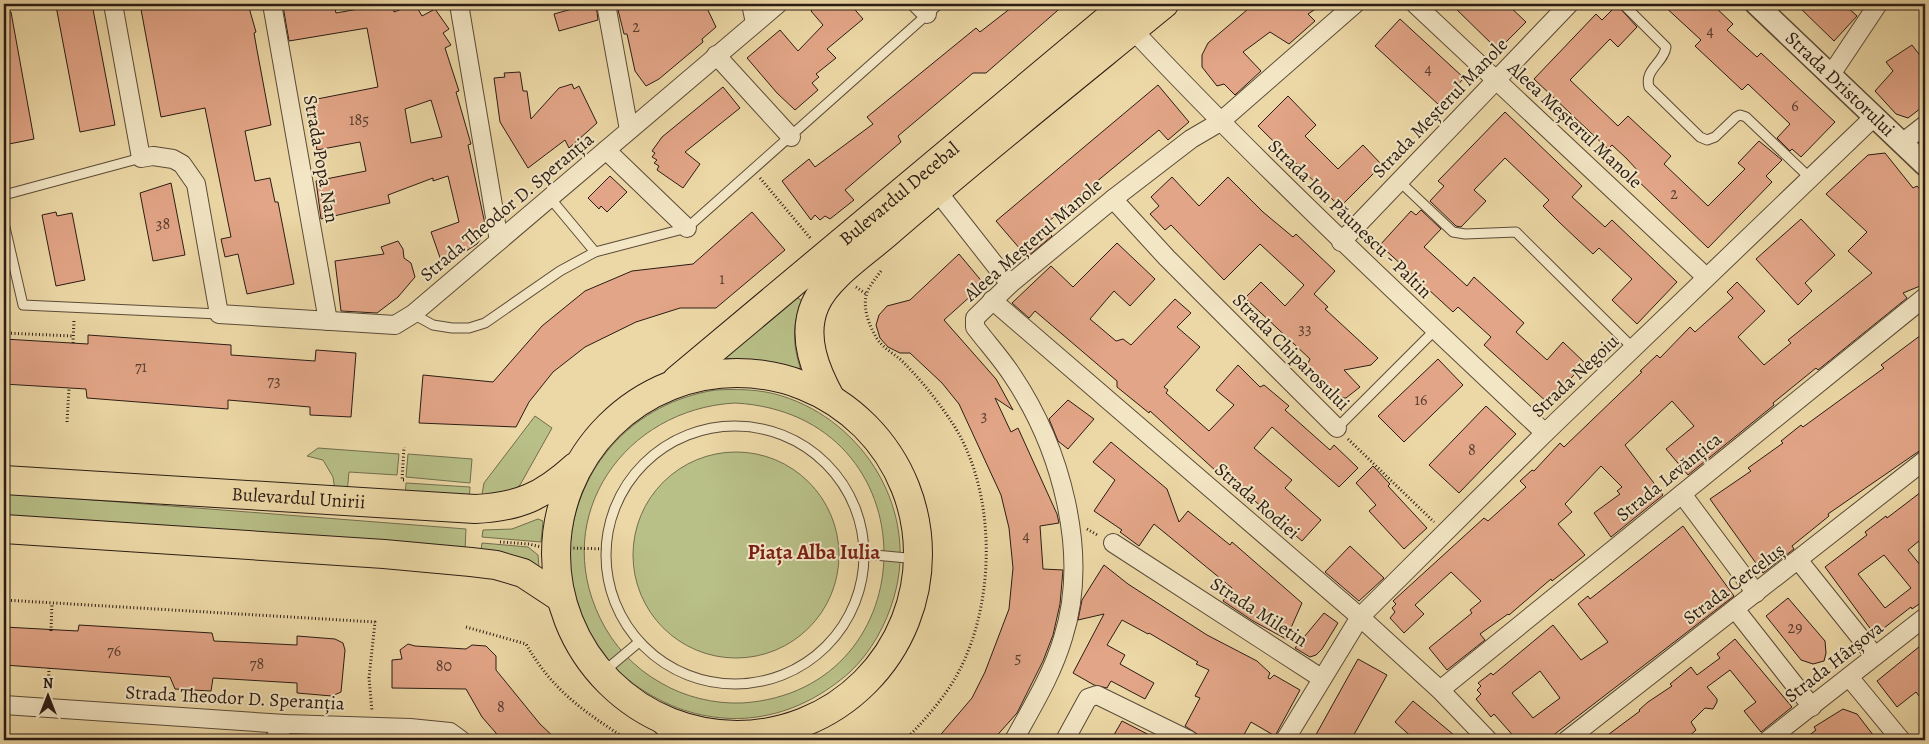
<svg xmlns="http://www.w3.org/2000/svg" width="1929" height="744" viewBox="0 0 1929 744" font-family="Alegreya,serif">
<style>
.green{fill:#b8bf87;stroke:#726e4e;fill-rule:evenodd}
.building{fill:#e2a587;stroke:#2b1c14;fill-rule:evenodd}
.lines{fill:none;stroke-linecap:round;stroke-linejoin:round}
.service-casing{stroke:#5b4b38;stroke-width:11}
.minor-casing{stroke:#5b4b38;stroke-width:20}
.tertiary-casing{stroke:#5b4b38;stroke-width:24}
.secondary-casing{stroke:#2b1c14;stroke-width:26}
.primary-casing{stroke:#2b1c14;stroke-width:30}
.path{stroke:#2b1c14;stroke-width:3;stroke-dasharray:1 2.5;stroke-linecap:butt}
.service{stroke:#f3e6c5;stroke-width:9}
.minor{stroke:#f3e6c5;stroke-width:18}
.tertiary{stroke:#f3e6c5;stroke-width:21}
.secondary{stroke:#f3e6c5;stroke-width:24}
.primary{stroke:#ecd8a6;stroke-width:28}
.labels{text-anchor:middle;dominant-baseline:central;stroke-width:4;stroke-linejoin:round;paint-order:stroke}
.number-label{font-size:16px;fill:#593e31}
.street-label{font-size:19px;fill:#2b1c14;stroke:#f3e6c5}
.quarter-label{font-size:21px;font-weight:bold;fill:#7a1f14;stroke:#f3e6c5}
</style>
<rect width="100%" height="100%" fill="#ecd8a6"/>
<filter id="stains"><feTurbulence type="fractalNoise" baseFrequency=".004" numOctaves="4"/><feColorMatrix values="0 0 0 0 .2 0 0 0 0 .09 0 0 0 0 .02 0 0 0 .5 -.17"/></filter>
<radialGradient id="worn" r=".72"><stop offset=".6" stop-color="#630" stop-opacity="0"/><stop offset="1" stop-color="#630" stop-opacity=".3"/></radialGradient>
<g class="green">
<path d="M797,297L802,301C791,326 793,348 802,373L763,363L725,358Z"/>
<path d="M715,390C738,389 760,389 782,396C865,422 919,511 894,597C886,625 871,652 850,672C825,694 796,710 763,716C731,722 696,717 666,703C514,632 551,417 715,390ZM735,403C934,414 931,691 742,703C714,704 685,697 661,683C634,668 613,645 600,618C550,515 625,409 735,403Z"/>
<path d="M535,416L552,428L520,485L511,493L481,500L484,483Z"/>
<path d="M318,448L399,454L397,475L349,472L347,493L335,491L333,477L323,460L307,456Z"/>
<circle cx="736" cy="555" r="103"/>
<path d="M408,454L472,459L470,483L406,477Z"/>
<path d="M406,483L470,487L469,503L405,499Z"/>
<path d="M4,493L466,529L465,550L4,517Z"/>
<path d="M538,519L543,521L541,542L482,537L483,530L512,529Z"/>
<path d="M482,543L528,547L538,555L539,568L481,550Z"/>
</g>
<g class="building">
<path d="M66,4H92L115,125L80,132L56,6Z"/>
<path d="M140,4H248L256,32L254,33L257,50L271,125L245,131L255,181L270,178L275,202H278L294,284L247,294L238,254L225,257L221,239L231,237L205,108L161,117Z"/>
<path d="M299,4H334L336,13L364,8L363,4H393L394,12L415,4L422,16L435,9L449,29L443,33L451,45L445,48L459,91L456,92L471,144L468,145L485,224L483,236L477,244L443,266L431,232L459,222L448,176L433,181V178L388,195L390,203L321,219L316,181L366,171L360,142L317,150L307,101L378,87L367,28L289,41L283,6ZM431,100L442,137L411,143L405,109Z"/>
<path d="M590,4H596L598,20L559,31L554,14Z"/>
<path d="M627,4H705L716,27L702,39L703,42L659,79L646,86L635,71L627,34H624L618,10L627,8Z"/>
<path d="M818,4H850L863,19L827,49L836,58L816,74L819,77L812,83L818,90L795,110L777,93L747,58L780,30L798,51L823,25L811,11Z"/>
<path d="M1016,4H1065L986,73H973L898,136L901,142L845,190L854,200L830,219L825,216L820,220L815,215L811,220L782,181L809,159L815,167L873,124L867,117L976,28L980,32Z"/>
<path d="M1254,4H1323L1308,14L1315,21L1289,44L1270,32L1243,52L1261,71L1235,95L1224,84L1217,86L1202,67V55L1208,43Z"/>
<path d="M1451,4H1507L1526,22L1498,50Z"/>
<path d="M1662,4H1712L1733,24L1727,30L1757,57L1761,53L1835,122L1801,157L1792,149L1790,151L1777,138L1790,124L1748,84L1742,90L1695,46L1701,40Z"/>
<path d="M1796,4H1844L1857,16L1834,41Z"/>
<path d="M1617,5L1637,27L1618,47L1610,39L1570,80L1618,126L1628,116L1671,156L1664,164L1708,206L1745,169L1738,163L1759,141L1782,160L1766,176L1772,182L1708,248L1634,177L1639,172L1626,158L1612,145L1608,149L1534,79L1596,14L1602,20Z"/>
<path d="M11,12L34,139L4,145V13Z"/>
<path d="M1400,19L1464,78L1439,105L1375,46Z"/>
<path d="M1912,45L1925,62V105L1908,118L1896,114L1875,91L1893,71L1886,62Z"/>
<path d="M520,72L523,91H527L531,119L559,88L572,84L574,89L579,86L597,123L569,148L565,140L528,168L500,122L494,78L505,77L504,73Z"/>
<path d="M1158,85L1189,122L1168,140L1159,130L1043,226L1052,236L1027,257L996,221Z"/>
<path d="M723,87L740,108L685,152L700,164L683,188L657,170L659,166L654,163L657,160L652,157L655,153L652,151L662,137Z"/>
<path d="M1288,96L1316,125L1305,136L1338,169L1363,145L1382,165L1340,207L1258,126Z"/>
<path d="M1505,112L1582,186L1572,197L1605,227L1612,220L1677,282L1637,324L1612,300L1632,279L1599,248L1593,254L1560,223L1543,206L1549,200L1505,158L1474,190L1486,201L1461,227L1456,226L1430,201L1444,186L1438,181Z"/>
<path d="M1885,153L1913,188L1917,186L1925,195V284L1903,293L1907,298L1818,370L1816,368L1773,403L1774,405L1688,475L1666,449L1694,426L1672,401L1625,445L1663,495L1611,537L1594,513L1620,494L1617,491L1622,487L1601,466L1565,504L1572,512L1558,524L1585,555L1552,581L1551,579L1509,615L1508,614L1480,634L1485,640L1447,670L1429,648L1472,613L1470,610L1481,601L1451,572L1415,605L1424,614L1404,633L1390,618L1395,612L1392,608L1396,604L1393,601L1484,518L1488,521L1526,487L1520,481L1532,470L1534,471L1560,443L1564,447L1642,372L1640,371L1657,355L1660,358L1690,327L1695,332L1733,298L1727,292L1737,282L1765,311L1738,337L1764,365L1791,343L1788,340L1872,273L1848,251L1867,232L1826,194L1868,155Z"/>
<path d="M610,176L627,192L607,212L601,206L599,209L588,198Z"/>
<path d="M1172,177L1199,206L1228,177L1263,212L1293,237L1296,234L1335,271L1314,294L1328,307L1325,309L1378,358L1371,365L1344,370L1360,387L1346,398H1337L1305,369L1310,359L1245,298L1261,282L1285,306L1304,285L1260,244L1224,280L1171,225L1165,230L1150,214L1159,206L1151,197Z"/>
<path d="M171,183L185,255L153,261L140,193Z"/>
<path d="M1421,210L1441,229L1424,247L1467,286L1474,277L1524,323L1516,332L1547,360L1563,342L1585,363L1548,403L1484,345L1491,337L1458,307L1453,312L1380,245L1411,211L1416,215Z"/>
<path d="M56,212L57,216L72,213L85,280L56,286L42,215Z"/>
<path d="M752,212L785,250L716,308H680L636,322L585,347L553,372L529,402L516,427L419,423L423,375L493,382L542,326L585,291L632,271L693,264Z"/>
<path d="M1801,219L1835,255L1805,283L1812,291L1798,305L1756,259Z"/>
<path d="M398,241L403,249L404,258L411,263L415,277L398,297L377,313L341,311L335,261L384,254L381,247Z"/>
<path d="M1117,243L1155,279L1130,306L1114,291L1090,319L1116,341L1123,339L1131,345L1175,299L1191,313L1177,327L1200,347L1164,387L1168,390L1166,393L1209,431L1234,405L1216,390L1238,365L1260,387L1264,385L1289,406L1285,410L1330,450L1334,445L1358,468L1339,487L1272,427L1254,448L1292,480L1285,488L1321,520L1302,541L1229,479L1227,481L1150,411L1149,413L1117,387V381L1035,311L1029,318L1012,303L1051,266L1073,287Z"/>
<path d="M959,254L984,284L944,320L996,379L1013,410L995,398L1011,432L1018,428L1057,514L1059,523L1040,526L1043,569L1063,570L1060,604L1053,635L1043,661L1017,713L993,740H936L972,698L985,672L1009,609L1013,568L1009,528L1001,495L959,404L942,383L910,353H900L888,347L880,338L876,325L879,315L887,306L910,300Z"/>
<path d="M1925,332V447L1828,514L1829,516L1792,546L1794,549L1763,573L1710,499L1751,471L1748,468L1783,443L1781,441L1801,425L1803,427L1884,368L1881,365Z"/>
<path d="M88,335L231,345V355L315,361L316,350L356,353L351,417L310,415V407L228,400V409L87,398L86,389L4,384V339L88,344Z"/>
<path d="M1438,359L1463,385L1404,442L1378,416Z"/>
<path d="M1068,400L1094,419L1068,449L1058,441L1049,419Z"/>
<path d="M1486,406L1516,434L1459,493L1429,465Z"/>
<path d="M1111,442L1167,489L1179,522L1188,511L1230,545L1232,542L1302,603L1286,639L1253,621L1223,601L1232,588L1154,524L1139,546L1120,532L1122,530L1094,511L1115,480L1093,462Z"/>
<path d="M1373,466L1390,484L1388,486L1427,528L1404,549L1369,511L1376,505L1356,483Z"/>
<path d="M1925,489V536L1908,550L1925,571V606L1922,602L1912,609L1911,607L1875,635L1825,567L1867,535L1865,532L1886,516L1887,518ZM1884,555L1911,588L1885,608L1858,574Z"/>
<path d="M1683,526L1734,596L1547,740H1517L1494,714L1491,717L1476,699L1481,694L1477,690L1481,686L1478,683L1491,673L1493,675L1553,625L1581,660L1608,642L1578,604L1588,596L1590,599ZM1540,671L1560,698L1533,718L1512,693Z"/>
<path d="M1350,546L1384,578L1359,601L1325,572Z"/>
<path d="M1104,565L1128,584L1207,635L1257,661L1270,673L1268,678L1270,679L1274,675L1300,690L1275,736L1251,722L1241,740L1200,739L1197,734L1185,726L1200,698L1195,696L1209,670L1196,664L1198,662L1149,633L1148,634L1122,620L1107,645L1125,655L1120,664L1154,683L1145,699L1111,681L1107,688L1094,685L1073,673L1104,614L1078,620L1082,600Z"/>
<path d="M1788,598L1825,641L1826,653L1824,661L1813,664L1801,660L1766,616Z"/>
<path d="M1324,613L1338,623L1322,649L1316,655L1310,657L1295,648Z"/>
<path d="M79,625L212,633L214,641L297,645V636L335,639L343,643L345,650L341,692L332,696L297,693V683L213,678L211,691L175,689L170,677L4,665V627L78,631Z"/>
<path d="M1735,639L1792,707L1761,732L1744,711L1756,702L1730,670L1707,687L1717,699V702L1713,709L1705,708L1691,722L1696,730L1685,740L1674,738L1672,740H1601L1640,711L1639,710L1648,702L1672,686L1670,684L1691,667L1697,675L1720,658L1717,654Z"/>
<path d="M1925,642V704L1916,692L1897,707L1877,681Z"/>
<path d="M408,644L415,646L466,649L472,645L486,646L496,656V670L540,724L557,740H502L482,717L466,689L392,688V660L402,659L400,650Z"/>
<path d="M1358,659L1387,675L1351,740H1313Z"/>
<path d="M1413,701L1460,740H1415L1395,722Z"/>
<path d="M1843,709L1857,714L1877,740H1803L1816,730L1814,727Z"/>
<path d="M1122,721L1159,740H1111Z"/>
</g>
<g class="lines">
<defs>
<g id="service">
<path d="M1623,4L1666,47C1664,63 1644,69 1649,87L1700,137L1707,140L1715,137L1736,117L1740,115L1746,117L1810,178"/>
<path d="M1399,181L1453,232L1465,234L1516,232L1634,349"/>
<path d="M4,195L141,158"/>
<path d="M550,198L595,252"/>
<path d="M4,223L23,305L219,314"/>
<path d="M413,314L433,325L452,328H469L485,323L560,271L595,252L687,228L939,4"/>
<circle cx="735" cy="555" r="129"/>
<path d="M1337,428L1435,330"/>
<path d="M864,554L918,559"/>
<path d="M601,674L639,642"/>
</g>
<g id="minor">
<path d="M113,4L141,158L153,156L173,159L182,164L196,184L219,314L395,325L413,314L778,4"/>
<path d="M272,4L328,321"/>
<path d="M459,4L499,241"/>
<path d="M606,4L629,130"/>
<path d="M751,4L755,23"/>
<path d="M917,4L927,14"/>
<path d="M1415,4L1706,277"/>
<path d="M1132,29C1264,170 1405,301 1545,433"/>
<path d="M716,55L791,137"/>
<path d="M1830,76L1878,4"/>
<path d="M1902,143L1925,125"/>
<path d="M606,150L687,228"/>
<path d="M937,191L1010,284"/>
<path d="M1113,199L1167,258L1337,428"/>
<path d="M1341,242L1569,4"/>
<path d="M992,300L1360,617L1440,690L1488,740"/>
<path d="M1682,494L1756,593"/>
<path d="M1113,543L1321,678"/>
<path d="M1799,561L1875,656"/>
<path d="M1735,609L1812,707"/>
<path d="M1849,677L1901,740"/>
<path d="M1440,690L1925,297"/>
<path d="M4,705L285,724L410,728L450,732L461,740"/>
<path d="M274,740L285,724"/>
<path d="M1014,740C1032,707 1052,675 1063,638C1090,553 1061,448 1012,375C1001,358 987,343 975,327V318L1010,284L1113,199L1191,139L1220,122L1355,4"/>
<path d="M1065,740L1088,698L1097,695L1189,740"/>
<path d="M1285,740L1360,617L1545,433L1874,117"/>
<path d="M1567,740L1925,460"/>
<path d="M1768,740L1925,617"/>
</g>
<g id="tertiary">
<path id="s1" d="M1756,4L1925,165"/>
</g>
<g id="secondary">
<path d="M654,714L683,740"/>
<path d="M783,740L789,727"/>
</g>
<g id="primary">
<circle cx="737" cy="554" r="181"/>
<path id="s2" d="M677,380L1126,4"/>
<path d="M831,399C816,372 801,337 815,305C826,278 864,253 886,234C977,155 1071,80 1164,4"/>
<path id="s3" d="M4,480L475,509C519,507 543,496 575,467"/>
<path d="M4,529L384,554L471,562L496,565L523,573L561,598"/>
</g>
</defs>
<use href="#service" class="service-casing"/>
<use href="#minor" class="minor-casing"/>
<use href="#tertiary" class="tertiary-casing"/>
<use href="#secondary" class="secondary-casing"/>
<use href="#primary" class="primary-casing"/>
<g class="path">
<path d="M760,178L811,239"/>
<path d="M881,271C876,278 869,286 867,293C862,307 869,325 876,337C883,349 894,353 903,362C921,380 937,400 951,421C999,492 997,613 951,685C938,705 922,723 905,740"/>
<path d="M856,287L866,294"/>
<path d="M4,333L73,336"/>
<path d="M73,343L74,320"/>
<path d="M67,422L69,388"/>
<path d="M1348,439L1434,522"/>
<path d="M404,480H402L404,447"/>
<path d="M1087,529L1099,536"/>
<path d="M500,542L529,544L541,547"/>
<path d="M570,548L606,549"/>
<path d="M4,600L375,622L369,678L372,711"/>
<path d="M466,627L526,644C552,690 584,712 628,740"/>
<path d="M51,631L52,603"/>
<path d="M48,693L49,668"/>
</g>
<use href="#service" class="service"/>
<use href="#minor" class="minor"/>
<use href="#tertiary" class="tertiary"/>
<use href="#secondary" class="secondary"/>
<use href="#primary" class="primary"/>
</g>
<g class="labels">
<g class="number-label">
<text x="636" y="27">2</text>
<text x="1710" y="31">4</text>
<text x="1428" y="69">4</text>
<text x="1795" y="106">6</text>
<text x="359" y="120">185</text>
<text x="1674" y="194">2</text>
<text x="163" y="224">38</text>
<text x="722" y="279">1</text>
<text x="1305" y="329">33</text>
<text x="141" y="367">71</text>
<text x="274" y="381">73</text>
<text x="1421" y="400">16</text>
<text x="984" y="416">3</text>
<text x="1472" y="450">8</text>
<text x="1026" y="536">4</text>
<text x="1795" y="628">29</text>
<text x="114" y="651">76</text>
<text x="1018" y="658">5</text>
<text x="257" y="664">78</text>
<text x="444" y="666">80</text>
<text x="501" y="707">8</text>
</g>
<g class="street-label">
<text stroke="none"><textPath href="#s1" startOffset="116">Strada Dristorului</textPath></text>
<text transform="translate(1440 108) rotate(-46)">Strada Meșterul Manole</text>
<text transform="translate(1575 125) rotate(43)">Aleea Meșterul Manole</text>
<text transform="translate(321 159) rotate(80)">Strada Popa Nan</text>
<text stroke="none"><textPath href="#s2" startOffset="290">Bulevardul Decebal</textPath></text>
<text transform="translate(507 207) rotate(-40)">Strada Theodor D. Speranția</text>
<text transform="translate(1350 219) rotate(44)">Strada Ion Păunescu - Paltin</text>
<text transform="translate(1033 240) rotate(-41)">Aleea Meșterul Manole</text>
<text transform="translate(1291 352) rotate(45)">Strada Chiparosului</text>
<text transform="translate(1575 376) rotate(-43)">Strada Negoiu</text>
<text transform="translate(1669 477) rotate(-39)">Strada Levănțica</text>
<text stroke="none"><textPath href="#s3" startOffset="295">Bulevardul Unirii</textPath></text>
<text transform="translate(1257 501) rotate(41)">Strada Rodiei</text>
<text transform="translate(1734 584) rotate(-37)">Strada Cerceluș</text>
<text transform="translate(1259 612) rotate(33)">Strada Miletin</text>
<text transform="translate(1834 662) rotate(-38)">Strada Hârșova</text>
<text transform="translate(235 698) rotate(3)">Strada Theodor D. Speranția</text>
</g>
<g class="quarter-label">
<text x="814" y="552">Piața Alba Iulia</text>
</g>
</g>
<rect width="1929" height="744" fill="none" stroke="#ecd8a6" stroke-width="20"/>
<rect x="5" y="5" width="1919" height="734" fill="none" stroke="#2b1c14" stroke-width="2.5"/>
<rect x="10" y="10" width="1909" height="724" fill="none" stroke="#2b1c14"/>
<g transform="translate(48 696)" stroke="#f3e6c5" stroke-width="4" paint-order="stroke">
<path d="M0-4L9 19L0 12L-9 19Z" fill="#2b1c14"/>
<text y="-8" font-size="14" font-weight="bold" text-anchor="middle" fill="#2b1c14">N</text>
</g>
<rect width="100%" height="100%" filter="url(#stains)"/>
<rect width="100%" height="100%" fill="url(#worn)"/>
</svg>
